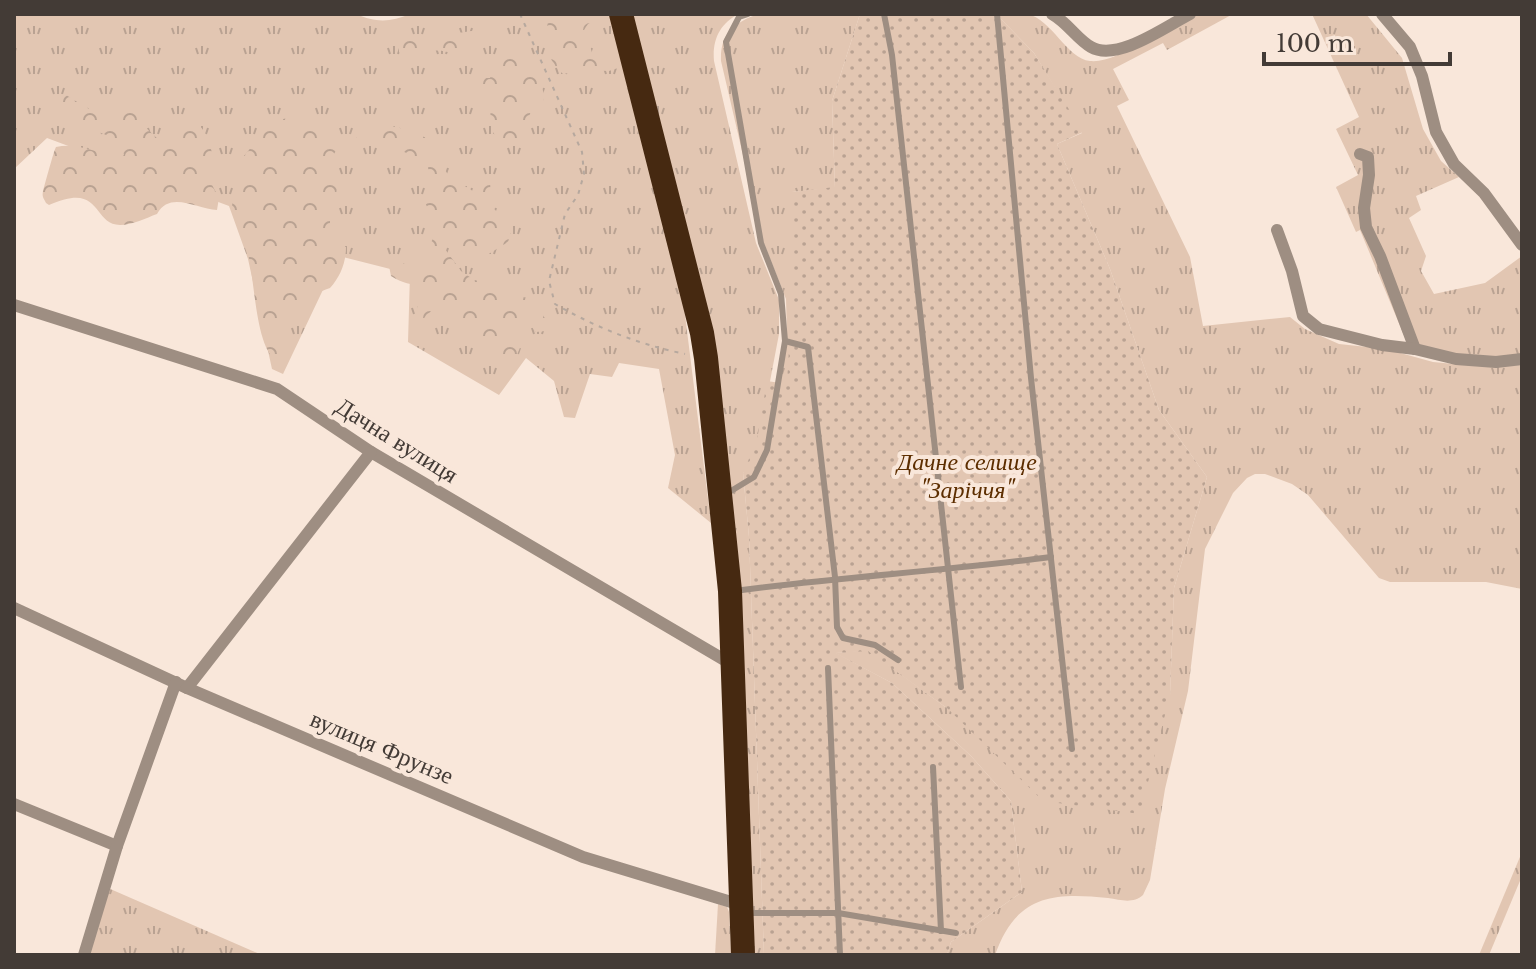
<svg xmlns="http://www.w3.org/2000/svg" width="1536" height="969" viewBox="0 0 1536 969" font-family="'Libre Baskerville',serif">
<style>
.grass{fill:url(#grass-tufts)}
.forest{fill:url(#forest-crowns)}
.park{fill:url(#park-dots)}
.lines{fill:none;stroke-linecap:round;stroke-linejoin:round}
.path{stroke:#b6a89e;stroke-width:2;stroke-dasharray:4 6;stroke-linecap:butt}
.lane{stroke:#9e8e82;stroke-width:6}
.street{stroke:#9e8e82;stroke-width:12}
.highway{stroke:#462911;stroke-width:24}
.labels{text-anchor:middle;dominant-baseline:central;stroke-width:8;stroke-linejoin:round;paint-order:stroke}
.street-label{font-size:24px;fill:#433b36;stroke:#f9e7da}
.park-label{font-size:24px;font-style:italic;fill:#5d2e00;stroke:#f9e7da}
</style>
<defs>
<pattern id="grass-tufts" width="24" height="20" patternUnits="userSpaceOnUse" patternTransform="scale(2)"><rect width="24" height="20" fill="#e2c6b2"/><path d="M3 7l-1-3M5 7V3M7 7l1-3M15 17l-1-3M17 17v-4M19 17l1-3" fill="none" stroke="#b9a292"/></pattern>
<pattern id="forest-crowns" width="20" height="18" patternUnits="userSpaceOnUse" patternTransform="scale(2)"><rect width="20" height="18" fill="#e2c6b2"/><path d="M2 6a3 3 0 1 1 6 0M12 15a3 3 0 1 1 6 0" fill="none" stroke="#b9a292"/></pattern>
<pattern id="park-dots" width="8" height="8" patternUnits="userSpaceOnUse" patternTransform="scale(2)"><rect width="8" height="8" fill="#e2c6b2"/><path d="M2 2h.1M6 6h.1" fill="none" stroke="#b9a292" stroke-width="1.8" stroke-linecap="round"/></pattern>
</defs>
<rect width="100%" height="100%" fill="#f9e7da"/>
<g class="grass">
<path d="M14,14H356C376,23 391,22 410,14H611L684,307L711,523L668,488L675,455L659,369L619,363L612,377L590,374L575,418L564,417L554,381L526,358L499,395L408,342L410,274L339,256L283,374L272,369L248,259L229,206L47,138L14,169Z"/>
<path d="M632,14H739C720,23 712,40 714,61L756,243L779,300V334L755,460L743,473L749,537L764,955H748L731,524Z"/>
<path d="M758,14H860L832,101L835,188L792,192L806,396L778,397L787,335L786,299L763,241L721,61C720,33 734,23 758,14Z"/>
<path d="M996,14C1005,14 1017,12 1027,14C1052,19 1067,59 1090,61C1120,64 1162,25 1190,15C1202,11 1220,14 1233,14L1167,50L1163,43L1113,69L1129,100L1117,106L1190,257L1203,326L1290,317L1305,329L1339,344L1386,349L1433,362L1465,365L1522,362V589L1486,582H1390L1379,578L1308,495L1292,484L1265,474H1255L1247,478L1233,493L1205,549L1188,691L1165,789L1150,880L1143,895C1133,904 1121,900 1108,898C1051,892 1016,896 995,955H947L951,942L1022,892L1011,801L971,756L892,683L835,653L868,650L948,709L1170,695L1174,588L1207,477L1159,410L1110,269L1057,144L1082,133L1034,53Z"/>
<path d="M1312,14H1366L1402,58L1423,129L1441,161L1459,177L1416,196L1421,210L1409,218L1426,256L1421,271L1434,294L1485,283L1522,256V358L1492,361L1408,345L1360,230L1356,232L1336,187L1358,175L1336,129L1359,117Z"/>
<path d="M1522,852V876L1489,955H1479Z"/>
<path d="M108,888L262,955H84Z"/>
<path d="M718,904L727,907L729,912L731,955H715Z"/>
</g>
<g class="forest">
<path d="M550,14H605L588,24L580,36L589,43L593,56L619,59L621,67L609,71L584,70L563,74C544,56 543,39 550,14Z"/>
<path d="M471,31L499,33L511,48L527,56L539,78L544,94L543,101L533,107L518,141L505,145C486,132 492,118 490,99L475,94L473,87L478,78H490C496,64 508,56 495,41H480C451,69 442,35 414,61H408L399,52V43C421,30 447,36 471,31Z"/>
<path d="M131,83L136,87L146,128L160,141L168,140L186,131L190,121C210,125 210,154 218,170L219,174L211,183L219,198L217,210C197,209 170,190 157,214C146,218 133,225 120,225C91,224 103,181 49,205L46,203C43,197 42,197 43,191C45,184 54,150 56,147C79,142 98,154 120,158L124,155C118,132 94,133 76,124C69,120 61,114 54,110L53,96L64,94C81,103 95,117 115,114L118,99L127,84Z"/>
<path d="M288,118L309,125L332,123L338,132L341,143L332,157L337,159C345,186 329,201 330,224C330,230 333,236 333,243L346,247C346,263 340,277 330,288C305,296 317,306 301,315C294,319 289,319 282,325L280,333L290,348L289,354L277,361C255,348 255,279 248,254C243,238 234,223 232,206L233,198L241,192L238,163L249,150L263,123Z"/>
<path d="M388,125C401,128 434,137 440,149C444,157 441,166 447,173C454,182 465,185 474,192L483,179L490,180L491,203L494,209L513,226L508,242L479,260L469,258L455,241L447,244L445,249L461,271L474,280L513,285L523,297L533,299L549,325L546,331L536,332L526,320H521L522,343L516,357C490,360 452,329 441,306H436L421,321L416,319L419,288C413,283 402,284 391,276L389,266L393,261L413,266L423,261L437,229L424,200L429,173L427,162L386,144L369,145L356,140L359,131Z"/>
</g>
<path class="park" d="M860,14H996L1034,53L1083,132L1057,144L1110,269L1159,410L1207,477L1174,588L1170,695L1140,814L1043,801L948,709L868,651L836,653L892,683L971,756L1011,801L1022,892L951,942L947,955H764L749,537L743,473L757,440L767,381L787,384L791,312L792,192L835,187L832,101Z"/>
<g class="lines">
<path class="path" d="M520,14L582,152L584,174L578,195L565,214L549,281L555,304C597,328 638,344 685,354"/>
<g class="lane">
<path d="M884,14L892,55L961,687"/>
<path d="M997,14L1031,378L1072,749"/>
<path d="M785,341L808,347L835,577L837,627L843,638L875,645L898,660"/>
<path d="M726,494L754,477L767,450L785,341L781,294L761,243L726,42L739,17L748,14"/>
<path d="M734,591C839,577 946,571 1051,557"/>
<path d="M828,668L840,955"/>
<path d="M933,767L941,931"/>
<path d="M745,913H838L956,933"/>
</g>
<g class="street">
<path d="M1052,14C1068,23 1077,39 1091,47C1117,62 1165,27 1190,14"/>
<path d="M1382,14L1410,47L1422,76L1436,132L1454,164L1484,193L1522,245"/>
<path d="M1360,154L1368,157L1369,175L1364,208L1366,227L1380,256L1415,349"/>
<path d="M1277,230L1292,271L1303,316L1319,329L1382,345L1415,349L1456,359L1496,362L1522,359"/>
<path d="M14,305L277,389L371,452L733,665"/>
<path d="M14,608L187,688L583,857L741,905"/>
<path d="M187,688L371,452"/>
<path d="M14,804L117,846"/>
<path d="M84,955L117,846L176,682"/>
</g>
<path class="highway" d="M621,14L702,333L706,358L730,591L743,955"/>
</g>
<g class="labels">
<g class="street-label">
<text transform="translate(397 440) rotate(32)">Дачна вулиця</text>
<text transform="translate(382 747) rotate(23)">вулиця Фрунзе</text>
</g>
<g class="park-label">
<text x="967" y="461">Дачне селище<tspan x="967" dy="28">"Заріччя"</tspan></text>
</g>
</g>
<rect width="1536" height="969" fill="none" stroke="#433b36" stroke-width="32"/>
<path d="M1264 52v12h186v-12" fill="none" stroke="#433b36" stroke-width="4"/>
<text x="1276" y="52" font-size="24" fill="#433b36" stroke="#f9e7da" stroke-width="6" paint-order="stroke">100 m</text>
</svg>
